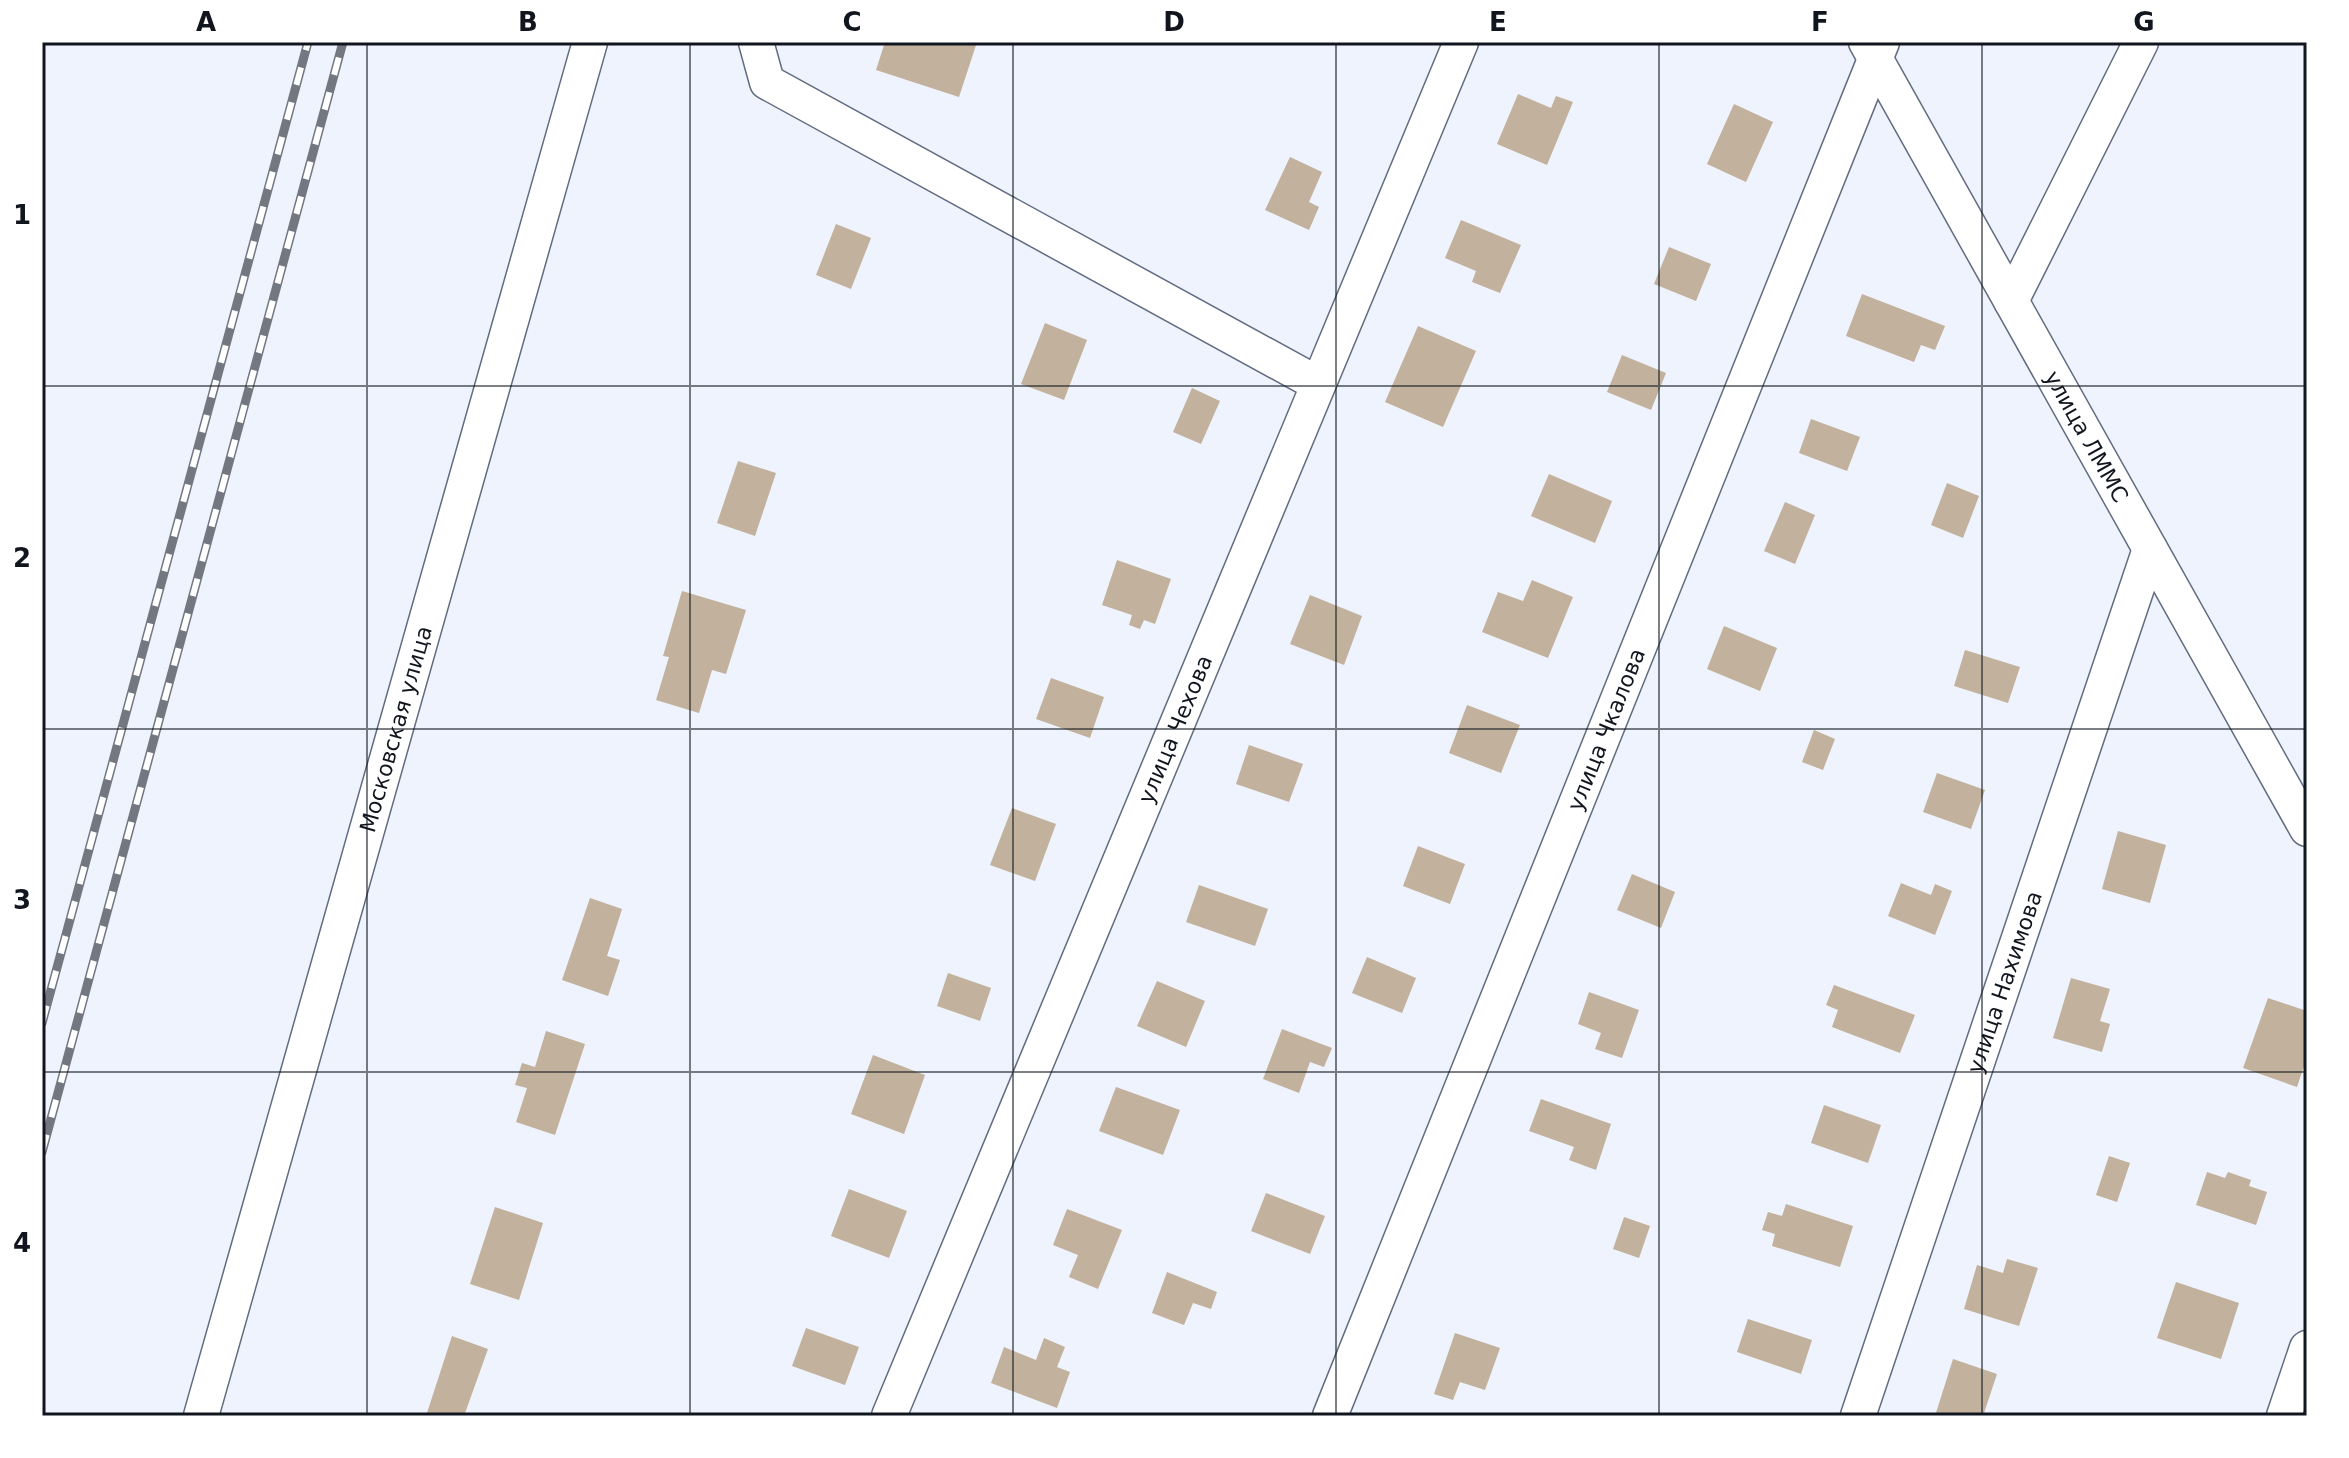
<svg xmlns="http://www.w3.org/2000/svg" width="2349" height="1458" viewBox="0 0 2349 1458" font-family="'DejaVu Sans',sans-serif">
<style>
.building{fill:#c2b19c}
.lines{fill:none;stroke-linecap:round;stroke-linejoin:round}
.minor-casing{stroke:#616c81;stroke-width:37}
.minor{stroke:#fff;stroke-width:34}
.rail-casing{stroke:#727780;stroke-width:9}
.rail{stroke:#fff;stroke-width:6;stroke-dasharray:18;stroke-linecap:butt}
.grid{fill:none;stroke:#11161e;stroke-width:2;stroke-opacity:0.55}
.labels{text-anchor:middle;dominant-baseline:central;stroke-width:6;stroke-linejoin:round;paint-order:stroke}
.street-label{font-size:22px;fill:#11161e;stroke:#fff}
.neatline{fill:none;stroke:#11161e;stroke-width:3}
.grid-label{font-size:26px;text-anchor:middle;font-weight:bold;fill:#11161e}
</style>
<rect width="100%" height="100%" fill="#eef3fd"/>
<g class="building">
<path d="M885,42H977L959,97L876,70Z"/>
<path d="M1518,94L1551,108L1556,96L1573,102L1547,165L1497,144Z"/>
<path d="M1734,104L1773,122L1746,182L1707,164Z"/>
<path d="M1290,157L1322,172L1309,202L1319,207L1309,230L1265,210Z"/>
<path d="M1461,220L1521,245L1500,293L1472,282L1476,271L1445,258Z"/>
<path d="M836,224L871,238L851,289L816,275Z"/>
<path d="M1669,247L1711,264L1696,301L1654,284Z"/>
<path d="M1862,294L1945,326L1935,350L1921,345L1914,362L1846,336Z"/>
<path d="M1045,323L1087,340L1064,400L1021,384Z"/>
<path d="M1418,326L1476,351L1443,427L1385,402Z"/>
<path d="M1622,355L1666,373L1651,410L1607,392Z"/>
<path d="M1192,388L1220,401L1201,444L1173,432Z"/>
<path d="M1811,419L1860,437L1847,471L1799,453Z"/>
<path d="M738,461L776,473L755,536L717,523Z"/>
<path d="M1549,474L1612,501L1595,543L1531,516Z"/>
<path d="M1947,483L1979,496L1963,538L1931,525Z"/>
<path d="M1785,502L1815,515L1795,564L1764,551Z"/>
<path d="M1117,560L1171,579L1155,624L1144,620L1140,629L1129,625L1132,615L1102,605Z"/>
<path d="M1532,580L1573,597L1548,658L1482,632L1498,592L1523,601Z"/>
<path d="M682,591L746,610L726,674L712,670L699,713L656,700L669,657L663,656Z"/>
<path d="M1310,595L1362,616L1344,665L1290,644Z"/>
<path d="M1724,626L1777,648L1760,691L1707,669Z"/>
<path d="M1965,650L2020,667L2008,703L1954,686Z"/>
<path d="M1051,678L1104,697L1090,738L1036,719Z"/>
<path d="M1467,705L1520,725L1501,773L1449,753Z"/>
<path d="M1814,730L1835,739L1823,770L1802,762Z"/>
<path d="M1249,745L1303,764L1289,802L1236,784Z"/>
<path d="M1937,773L1985,790L1971,829L1923,812Z"/>
<path d="M1012,808L1056,824L1035,881L990,865Z"/>
<path d="M2118,831L2166,845L2150,903L2102,889Z"/>
<path d="M1418,846L1465,864L1450,904L1403,886Z"/>
<path d="M1632,874L1675,892L1661,928L1617,910Z"/>
<path d="M1901,883L1931,895L1935,884L1952,891L1935,935L1888,916Z"/>
<path d="M1199,885L1268,909L1255,946L1186,922Z"/>
<path d="M590,898L622,909L607,956L620,960L608,996L562,980Z"/>
<path d="M1367,957L1416,978L1402,1013L1352,993Z"/>
<path d="M948,973L991,988L980,1021L937,1006Z"/>
<path d="M2071,978L2110,989L2100,1021L2110,1024L2102,1052L2053,1038Z"/>
<path d="M1157,981L1205,1001L1186,1047L1137,1026Z"/>
<path d="M1834,985L1915,1015L1900,1053L1832,1027L1838,1010L1826,1005Z"/>
<path d="M1589,992L1639,1010L1622,1058L1595,1049L1601,1033L1578,1024Z"/>
<path d="M2268,998L2307,1011V1057L2297,1087L2243,1068Z"/>
<path d="M1282,1029L1332,1048L1324,1067L1310,1062L1299,1093L1263,1079Z"/>
<path d="M546,1031L585,1044L555,1135L516,1122L527,1088L515,1085L522,1063L535,1067Z"/>
<path d="M873,1055L925,1075L904,1134L851,1114Z"/>
<path d="M1116,1087L1180,1110L1163,1155L1099,1131Z"/>
<path d="M1541,1099L1611,1124L1596,1170L1569,1160L1574,1147L1529,1131Z"/>
<path d="M1824,1105L1881,1125L1868,1163L1811,1143Z"/>
<path d="M2109,1156L2130,1163L2117,1202L2096,1195Z"/>
<path d="M2207,1172L2225,1178L2228,1172L2251,1180L2249,1186L2267,1192L2256,1225L2196,1205Z"/>
<path d="M849,1189L907,1211L889,1258L831,1236Z"/>
<path d="M1266,1193L1325,1216L1310,1254L1251,1231Z"/>
<path d="M1786,1204L1853,1226L1840,1267L1772,1246L1775,1234L1762,1230L1768,1212L1782,1216Z"/>
<path d="M495,1207L543,1223L519,1300L470,1284Z"/>
<path d="M1067,1209L1122,1230L1098,1289L1069,1277L1078,1255L1053,1245Z"/>
<path d="M1624,1217L1650,1226L1639,1258L1613,1249Z"/>
<path d="M2007,1259L2038,1268L2019,1326L1964,1309L1977,1265L2003,1273Z"/>
<path d="M1167,1272L1217,1292L1211,1309L1193,1303L1184,1325L1152,1313Z"/>
<path d="M2176,1282L2239,1303L2221,1359L2157,1338Z"/>
<path d="M1748,1319L1812,1340L1801,1374L1737,1352Z"/>
<path d="M806,1328L859,1347L845,1385L792,1366Z"/>
<path d="M1455,1333L1500,1348L1485,1390L1460,1382L1453,1400L1434,1394Z"/>
<path d="M452,1336L488,1349L464,1416H426Z"/>
<path d="M1044,1338L1065,1347L1057,1367L1070,1372L1057,1408L991,1383L1004,1347L1036,1360Z"/>
<path d="M1953,1359L1997,1374L1983,1416H1935Z"/>
</g>
<g class="lines">
<defs>
<g id="minor">
<path d="M756,42L767,82L1318,384"/>
<path id="s1" d="M1866,42L2307,829"/>
<path d="M2011,301L2141,42"/>
<path id="s2" d="M201,1416L590,42"/>
<path id="s3" d="M889,1416L1461,42"/>
<path id="s4" d="M1330,1416L1882,42"/>
<path id="s5" d="M1858,1416L2150,549"/>
<path d="M2284,1416L2307,1348"/>
</g>
</defs>
<use href="#minor" class="minor-casing"/>
<use href="#minor" class="minor"/>
<defs>
<g id="rail">
<path d="M42,1023L308,42"/>
<path d="M42,1152L343,42"/>
</g>
</defs>
<use href="#rail" class="rail-casing"/>
<use href="#rail" class="rail"/>
</g>
<path class="grid" d="M367,42V1416M690,42V1416M1013,42V1416M1336,42V1416M1659,42V1416M1982,42V1416M42,386H2307M42,729H2307M42,1072H2307"/>
<g class="labels">
<g class="street-label">
<text stroke="none"><textPath href="#s1" startOffset="452">улица ЛММС</textPath></text>
<text stroke="none"><textPath href="#s2" startOffset="714">Московская улица</textPath></text>
<text stroke="none"><textPath href="#s3" startOffset="744">улица Чехова</textPath></text>
<text stroke="none"><textPath href="#s4" startOffset="740">улица Чкалова</textPath></text>
<text stroke="none"><textPath href="#s5" startOffset="458">улица Нахимова</textPath></text>
</g>
</g>
<rect width="2349" height="1458" fill="none" stroke="#ffffff" stroke-width="88"/>
<rect x="44" y="44" width="2261" height="1370" class="neatline"/>
<g class="grid-label">
<text x="206" y="31">A</text>
<text x="528" y="31">B</text>
<text x="852" y="31">C</text>
<text x="1174" y="31">D</text>
<text x="1498" y="31">E</text>
<text x="1820" y="31">F</text>
<text x="2144" y="31">G</text>
<text x="22" y="224">1</text>
<text x="22" y="567">2</text>
<text x="22" y="909">3</text>
<text x="22" y="1252">4</text>
</g>
</svg>
